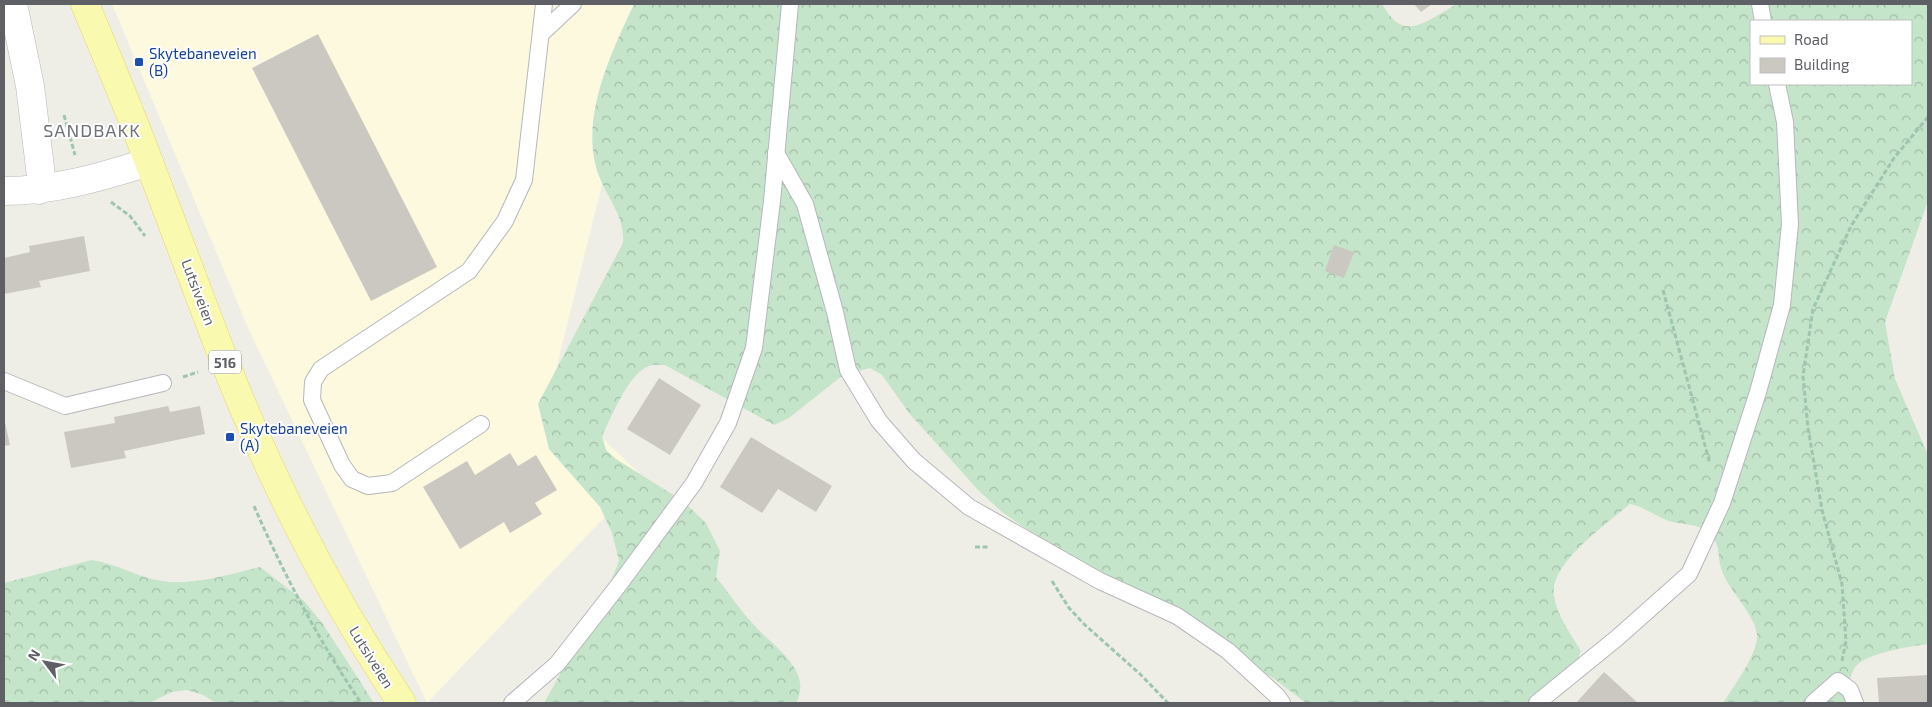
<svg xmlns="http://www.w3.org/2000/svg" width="1932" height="707" viewBox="0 0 1932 707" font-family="'Exo 2',sans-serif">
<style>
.commercial{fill:#fcf9de}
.forest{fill:url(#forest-crowns);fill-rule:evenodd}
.building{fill:#cbc8c2}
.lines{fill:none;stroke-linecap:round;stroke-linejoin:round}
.lane-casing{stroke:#b6b7bc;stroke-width:18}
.street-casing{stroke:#b6b7bc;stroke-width:29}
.primary-casing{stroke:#e9d765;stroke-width:29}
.path{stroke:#9ec5af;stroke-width:3;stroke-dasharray:5 2.5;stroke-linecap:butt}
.lane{stroke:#fff;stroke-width:16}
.street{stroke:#fff;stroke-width:28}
.primary{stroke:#faf9b0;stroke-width:28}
.transit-dot{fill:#1a4fb4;stroke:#fff;stroke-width:2}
.labels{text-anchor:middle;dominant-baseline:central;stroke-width:4;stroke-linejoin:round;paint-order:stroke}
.shield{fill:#fff;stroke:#8e9093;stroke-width:1}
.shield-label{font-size:14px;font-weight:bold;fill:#5e6065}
.transit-label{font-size:15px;fill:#164399;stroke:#fff;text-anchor:start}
.street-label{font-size:15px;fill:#5e6065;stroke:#fff}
.quarter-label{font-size:18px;letter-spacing:1px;fill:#6f7277;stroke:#fff}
</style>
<defs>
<pattern id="forest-crowns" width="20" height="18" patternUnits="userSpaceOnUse" patternTransform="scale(1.25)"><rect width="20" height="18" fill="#c4e5c9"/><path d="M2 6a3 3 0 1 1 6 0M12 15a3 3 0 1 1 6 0" fill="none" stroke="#a2bda7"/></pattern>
</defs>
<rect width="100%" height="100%" fill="#efeee6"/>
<path class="commercial" d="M112,4H647L551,389L643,477L427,703L249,330Z"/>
<g class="forest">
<path d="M634,4H1382C1397,29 1408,32 1433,18C1441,13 1450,9 1456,4H1928V201L1885,322L1895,379L1928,455V644C1912,646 1868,653 1857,665C1848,675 1849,691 1850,703H1723C1733,687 1758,654 1757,635C1755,614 1729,591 1722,571C1717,558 1721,543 1709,533C1697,523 1683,525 1669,521C1655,516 1645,507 1630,504C1608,523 1548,564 1554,596C1557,616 1571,634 1581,651L1575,665L1534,703H1306L1273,678L1132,602L1002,512L978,490L909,413L882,375L870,368L843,375L789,418L774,425L665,365C660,365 654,364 649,366C628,374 612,416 602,436L606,450L616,459L683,501L706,523L720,551L716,577C729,593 740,610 754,625C772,646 814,670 796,703H544L608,588L619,561L612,533L600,507L549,449L538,404L623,243C625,216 608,200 599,176C578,121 611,53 634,4ZM1751,21H1911V84H1751Z"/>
<path d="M92,560C116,563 138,578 162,581C192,586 231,574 260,567L304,601L323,624L374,703H216L203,695L187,690L172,692L149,703H4V583Z"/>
</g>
<g class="building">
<path d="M1414,4H1432L1421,12Z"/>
<path d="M318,34L437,267L371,301L252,68Z"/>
<path d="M84,236L90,271L39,281L41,287L4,294V258L30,252L29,246Z"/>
<path d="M1334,245L1354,252L1344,278L1325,271Z"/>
<path d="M659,378L701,405L670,455L627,429Z"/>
<path d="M168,406L170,412L200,406L205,434L124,451L126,458L71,468L64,432L115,423L114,417Z"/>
<path d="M4,418L10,445L4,446Z"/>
<path d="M751,437L832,486L816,512L778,489L762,513L720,487Z"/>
<path d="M510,453L518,466L536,455L557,490L535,503L542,514L510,533L504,522L460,549L423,487L467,461L475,475Z"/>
<path d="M1604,672L1638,703H1576Z"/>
<path d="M1928,675V703H1879L1877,678Z"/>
</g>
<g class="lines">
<defs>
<g id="lane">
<path d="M1760,4L1763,21"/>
<path d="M542,33L573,4"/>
<path d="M776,153L805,204L835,312L848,370L879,421L914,461L969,507L1100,581L1177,616L1228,651L1277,696L1282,703"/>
<path d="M4,381L65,406L163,383"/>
<path d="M481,424L392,483L368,486L352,479L342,465L312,400L313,382L321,369L469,271L505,221L524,180L544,4"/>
<path d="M512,703L557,664L618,586L694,483L728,423L754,348L772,201L790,4"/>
<path d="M1537,703L1617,638L1689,574L1722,503L1758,392L1782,305L1790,224L1785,122L1777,84"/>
<path d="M1813,703L1838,681L1850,690L1855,703"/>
</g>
<g id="street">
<path d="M13,4L30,86L41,176L39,190"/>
<path d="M4,191C54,191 101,177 149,162"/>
</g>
<path id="primary" d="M85,4C107,57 130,111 150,165C175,230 199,296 224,360C271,480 330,596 402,703"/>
</defs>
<use href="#lane" class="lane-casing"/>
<use href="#street" class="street-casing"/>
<use href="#primary" class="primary-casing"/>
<g class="path">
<path d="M64,115L75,155"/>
<path d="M111,202L130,216L145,236"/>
<path d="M1663,290L1710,464"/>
<path d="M183,377L198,372"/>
<path d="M254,506C284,575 319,641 361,703"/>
<path d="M975,547H989"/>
<path d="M1052,581L1069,608L1085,625L1141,675L1168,703"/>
<path d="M1842,661L1846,641L1842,584L1822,510L1808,428L1803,376L1813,309L1851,226L1894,158L1928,117"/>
</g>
<use href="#lane" class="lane"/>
<use href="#street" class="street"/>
<use href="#primary" class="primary"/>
</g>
<g class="transit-dot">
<rect x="134" y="57" width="10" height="10" rx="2.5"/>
<rect x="225" y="432" width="10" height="10" rx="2.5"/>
</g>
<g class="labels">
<rect class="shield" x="209" y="350.5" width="32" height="23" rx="4"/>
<g class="shield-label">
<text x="225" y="362">516</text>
</g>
<g class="transit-label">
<text x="149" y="53">Skytebaneveien<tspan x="149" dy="17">(B)</tspan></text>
<text x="240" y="428">Skytebaneveien<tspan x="240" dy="17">(A)</tspan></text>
</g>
<g class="street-label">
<text transform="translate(199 292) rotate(69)">Lutsiveien</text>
<text transform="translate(372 657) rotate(58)">Lutsiveien</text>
</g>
<g class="quarter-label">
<text x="92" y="130">SANDBAKK</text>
</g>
</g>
<rect width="1932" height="707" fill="none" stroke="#5e6065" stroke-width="10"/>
<rect x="1750" y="20" width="162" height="65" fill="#ffffff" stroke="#bfbfc1"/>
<rect x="1760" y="36" width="25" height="8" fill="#faf9b0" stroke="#bfbfc1"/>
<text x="1794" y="45" font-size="15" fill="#5e6065">Road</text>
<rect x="1760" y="58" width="25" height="15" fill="#cbc8c2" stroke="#bfbfc1"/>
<text x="1794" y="70" font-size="15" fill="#5e6065">Building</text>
<g transform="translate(45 662) rotate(302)" stroke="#ffffff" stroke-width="4" paint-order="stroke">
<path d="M0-4L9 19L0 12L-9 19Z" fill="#5e6065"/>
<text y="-8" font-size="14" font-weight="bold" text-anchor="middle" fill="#5e6065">N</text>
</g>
</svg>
